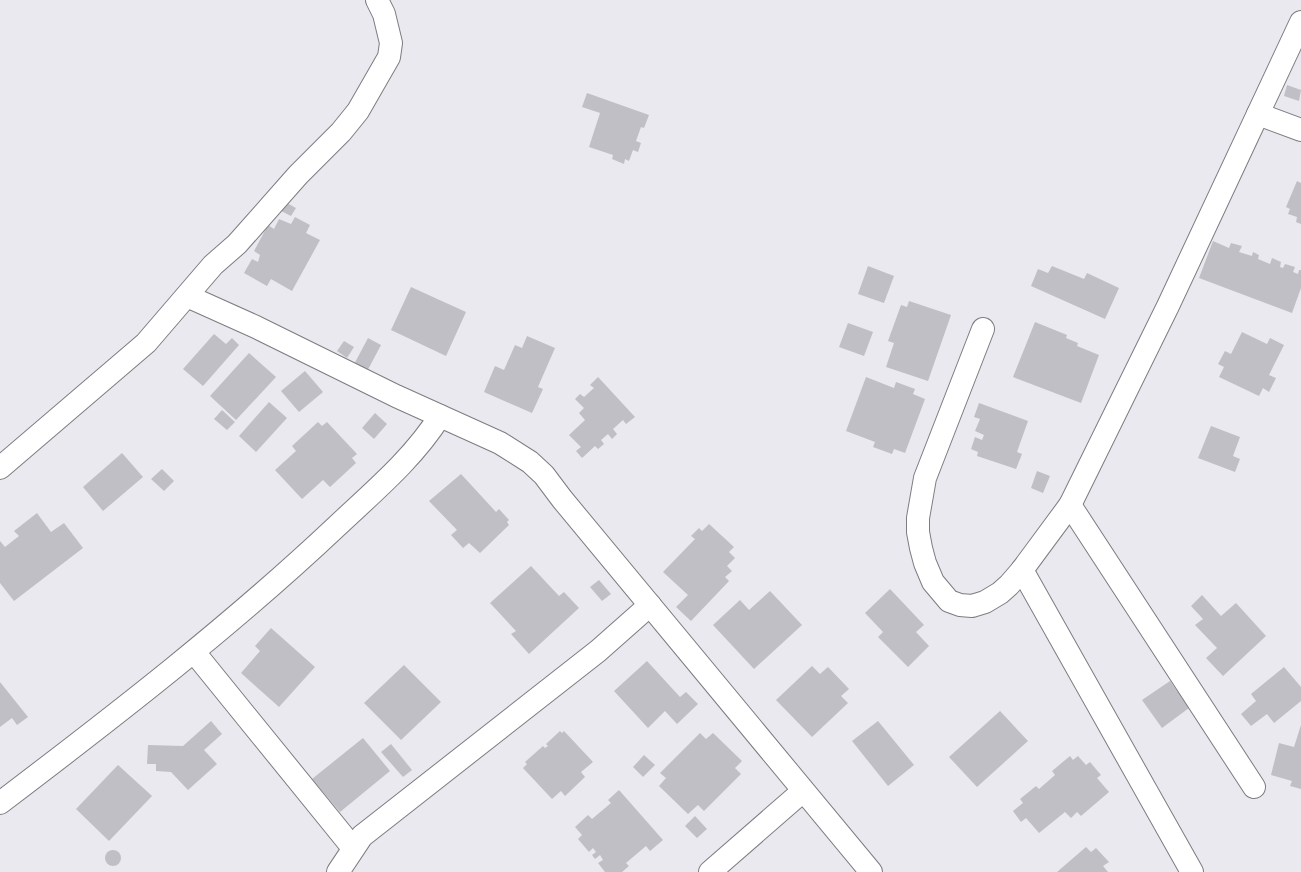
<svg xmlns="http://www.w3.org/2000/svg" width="1301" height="872" viewBox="0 0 1301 872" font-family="Georgia,serif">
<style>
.building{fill:#c0bfc5}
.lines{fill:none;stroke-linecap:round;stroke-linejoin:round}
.street-casing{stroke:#7d7c81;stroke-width:24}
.street{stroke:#fff;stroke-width:22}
</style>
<rect width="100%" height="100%" fill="#eae9ef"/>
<g class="building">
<path d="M1287,85L1301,90L1299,101L1284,96Z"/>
<path d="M587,93L649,115L644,128L641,127L636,141L641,143L638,152L633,150L629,161L625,159L624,164L612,159L613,155L589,147L600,113L582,107Z"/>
<path d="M1297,181L1301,183V224L1296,222L1297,217L1288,214L1290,209L1286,207Z"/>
<path d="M283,201L296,208L291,216L279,210Z"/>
<path d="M295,217L310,225L306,233L320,240L292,291L271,279L267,286L244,273L252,259L258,262L260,255L254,251L268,225L274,229L279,219L291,224Z"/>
<path d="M1213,241L1229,248L1231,243L1242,246L1239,252L1252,256L1253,252L1259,255L1258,259L1270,264L1272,258L1281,262L1280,267L1283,268L1285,264L1295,267L1293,272L1298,274L1299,270H1301V288L1292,313L1199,278Z"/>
<path d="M868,266L894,276L884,303L858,294Z"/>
<path d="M1052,266L1084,279L1087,273L1119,288L1105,319L1031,286L1038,269L1048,273Z"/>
<path d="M411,287L466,312L446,356L391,330Z"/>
<path d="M909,301L951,315L928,381L886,367L894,343L888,341L901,305L907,307Z"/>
<path d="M1035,322L1067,335L1066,338L1078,343L1077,346L1099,355L1081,403L1013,377Z"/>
<path d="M848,323L873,332L864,356L839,347Z"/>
<path d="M1242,332L1267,344L1270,338L1284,345L1269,375L1276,378L1269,392L1263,388L1259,396L1219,377L1224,367L1218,364L1225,351L1231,354Z"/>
<path d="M214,334L226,344L232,338L239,345L203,386L183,369Z"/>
<path d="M527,336L555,348L538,387L543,389L532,413L484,392L495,366L504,370L515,345L522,348Z"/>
<path d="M368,338L381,345L364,377L351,370Z"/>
<path d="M344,341L354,347L347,358L337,351Z"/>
<path d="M249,353L276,377L236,420L210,396Z"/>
<path d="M305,371L323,392L299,412L281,391Z"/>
<path d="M598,377L635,417L626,424L623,420L613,429L617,434L612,439L608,434L601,440L604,444L598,449L595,446L582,458L576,451L581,447L569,435L585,420L579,413L584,408L575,399L580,394L584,397L594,388L590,385Z"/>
<path d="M866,377L894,388L896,382L915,389L913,394L925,399L905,453L894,449L892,454L873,447L875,442L846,431Z"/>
<path d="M269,402L287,418L256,452L239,436Z"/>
<path d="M979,403L1028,421L1017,452L1022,454L1016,469L977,456L978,452L971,449L975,437L982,440L984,435L975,431L980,419L974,417Z"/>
<path d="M222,410L235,422L227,430L214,419Z"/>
<path d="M375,413L387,424L374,439L362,428Z"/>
<path d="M318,422L322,426L327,422L357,454L352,458L356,463L330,487L323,480L302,499L275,470L296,451L292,446Z"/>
<path d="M1211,426L1240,437L1233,456L1240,459L1235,472L1198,458Z"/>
<path d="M122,453L143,477L103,511L83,487Z"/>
<path d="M162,469L174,481L164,491L151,479Z"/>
<path d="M1037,471L1050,476L1043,493L1031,488Z"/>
<path d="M461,474L496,512L499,509L509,520L507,522L509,525L480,553L469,543L463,548L451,535L457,530L429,501Z"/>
<path d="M37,513L51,532L64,523L83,548L14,601L0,583V541L5,547L19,536L14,531Z"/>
<path d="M709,524L734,547L729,552L735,558L727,566L732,571L725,577L729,581L691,621L676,607L688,595L663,572L695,539L691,536L699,528L702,531Z"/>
<path d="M531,566L559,596L564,592L579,608L529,654L511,634L516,631L490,603Z"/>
<path d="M599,580L611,594L602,601L590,587Z"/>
<path d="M890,589L924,625L916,632L929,646L908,667L878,637L883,632L865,613Z"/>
<path d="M770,591L802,625L754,669L713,625L740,600L749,610Z"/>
<path d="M1202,595L1221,616L1236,603L1266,636L1223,676L1206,658L1217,648L1195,625L1203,619L1191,606Z"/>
<path d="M271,628L315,667L279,707L241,673L260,651L255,646Z"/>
<path d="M647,661L680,697L686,692L698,704L677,724L665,711L648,728L614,691Z"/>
<path d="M404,665L441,702L401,740L364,703Z"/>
<path d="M812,666L820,674L828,667L849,689L841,696L848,703L812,737L776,700Z"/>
<path d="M1284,667L1301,687V701L1274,723L1267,714L1251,726L1241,714L1256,701L1251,694Z"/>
<path d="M1170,681L1189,708L1162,728L1142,700Z"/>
<path d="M0,682L28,717L17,725L12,718L0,727Z"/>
<path d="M1000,711L1028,741L977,787L949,757Z"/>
<path d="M211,721L222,734L204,750L217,764L188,790L171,772L156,771V764H147L148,745L183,746Z"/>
<path d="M878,721L914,765L888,786L852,741Z"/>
<path d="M1301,725V789L1290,786L1292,781L1271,775L1279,743L1294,747Z"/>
<path d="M560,731L562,733L564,731L593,762L581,772L585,777L565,796L561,791L552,799L523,768L527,764L525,762L543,746L545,748L548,746L546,744Z"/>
<path d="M700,733L706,739L713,733L742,761L735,768L741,774L704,811L698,805L688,814L659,786L666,778L660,773Z"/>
<path d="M363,738L390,771L340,812L312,779Z"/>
<path d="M391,744L412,770L403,777L381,752Z"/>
<path d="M644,755L655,765L643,777L633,767Z"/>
<path d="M1070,756L1073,760L1078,756L1086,765L1090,762L1101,775L1097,778L1109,792L1081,816L1077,812L1071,818L1065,812L1039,833L1026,818L1021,822L1013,811L1023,803L1020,799L1036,786L1039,789L1055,775L1052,771Z"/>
<path d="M118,765L152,796L109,841L76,809Z"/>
<path d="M619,790L663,840L650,851L646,846L626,863L629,866L622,872H605L598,863L603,860L600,855L595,859L592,855L596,852L593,848L589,852L578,839L582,835L575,827L588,815L592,819L611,803L608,800Z"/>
<path d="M695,816L707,829L697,838L685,826Z"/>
<path d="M1086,847L1091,852L1096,848L1109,862L1103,866L1108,872H1057Z"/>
<circle cx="113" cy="858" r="8"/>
</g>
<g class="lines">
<defs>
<g id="street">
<path d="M1258,114L1301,130"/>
<path d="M187,296L256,327L396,396L500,443L530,462L544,475L562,499L871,872"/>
<path d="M983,329L925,478L918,518V532L921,548L925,563L933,582L949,601L960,605L972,606L985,602L1000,593L1009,585L1022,570L1070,505L1168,306L1301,22"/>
<path d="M0,468L146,343L213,265L237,244L298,175L341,132L358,111L389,57L391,43L384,14L377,0"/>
<path d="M1070,505L1254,787"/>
<path d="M1022,570L1192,872"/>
<path d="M194,652L353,848"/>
<path d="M0,803C116,715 231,626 337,526C373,492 413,459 440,416"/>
<path d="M338,872L362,836L598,651L650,605"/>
<path d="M710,872L803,791"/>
</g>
</defs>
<use href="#street" class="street-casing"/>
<use href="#street" class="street"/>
</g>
</svg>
